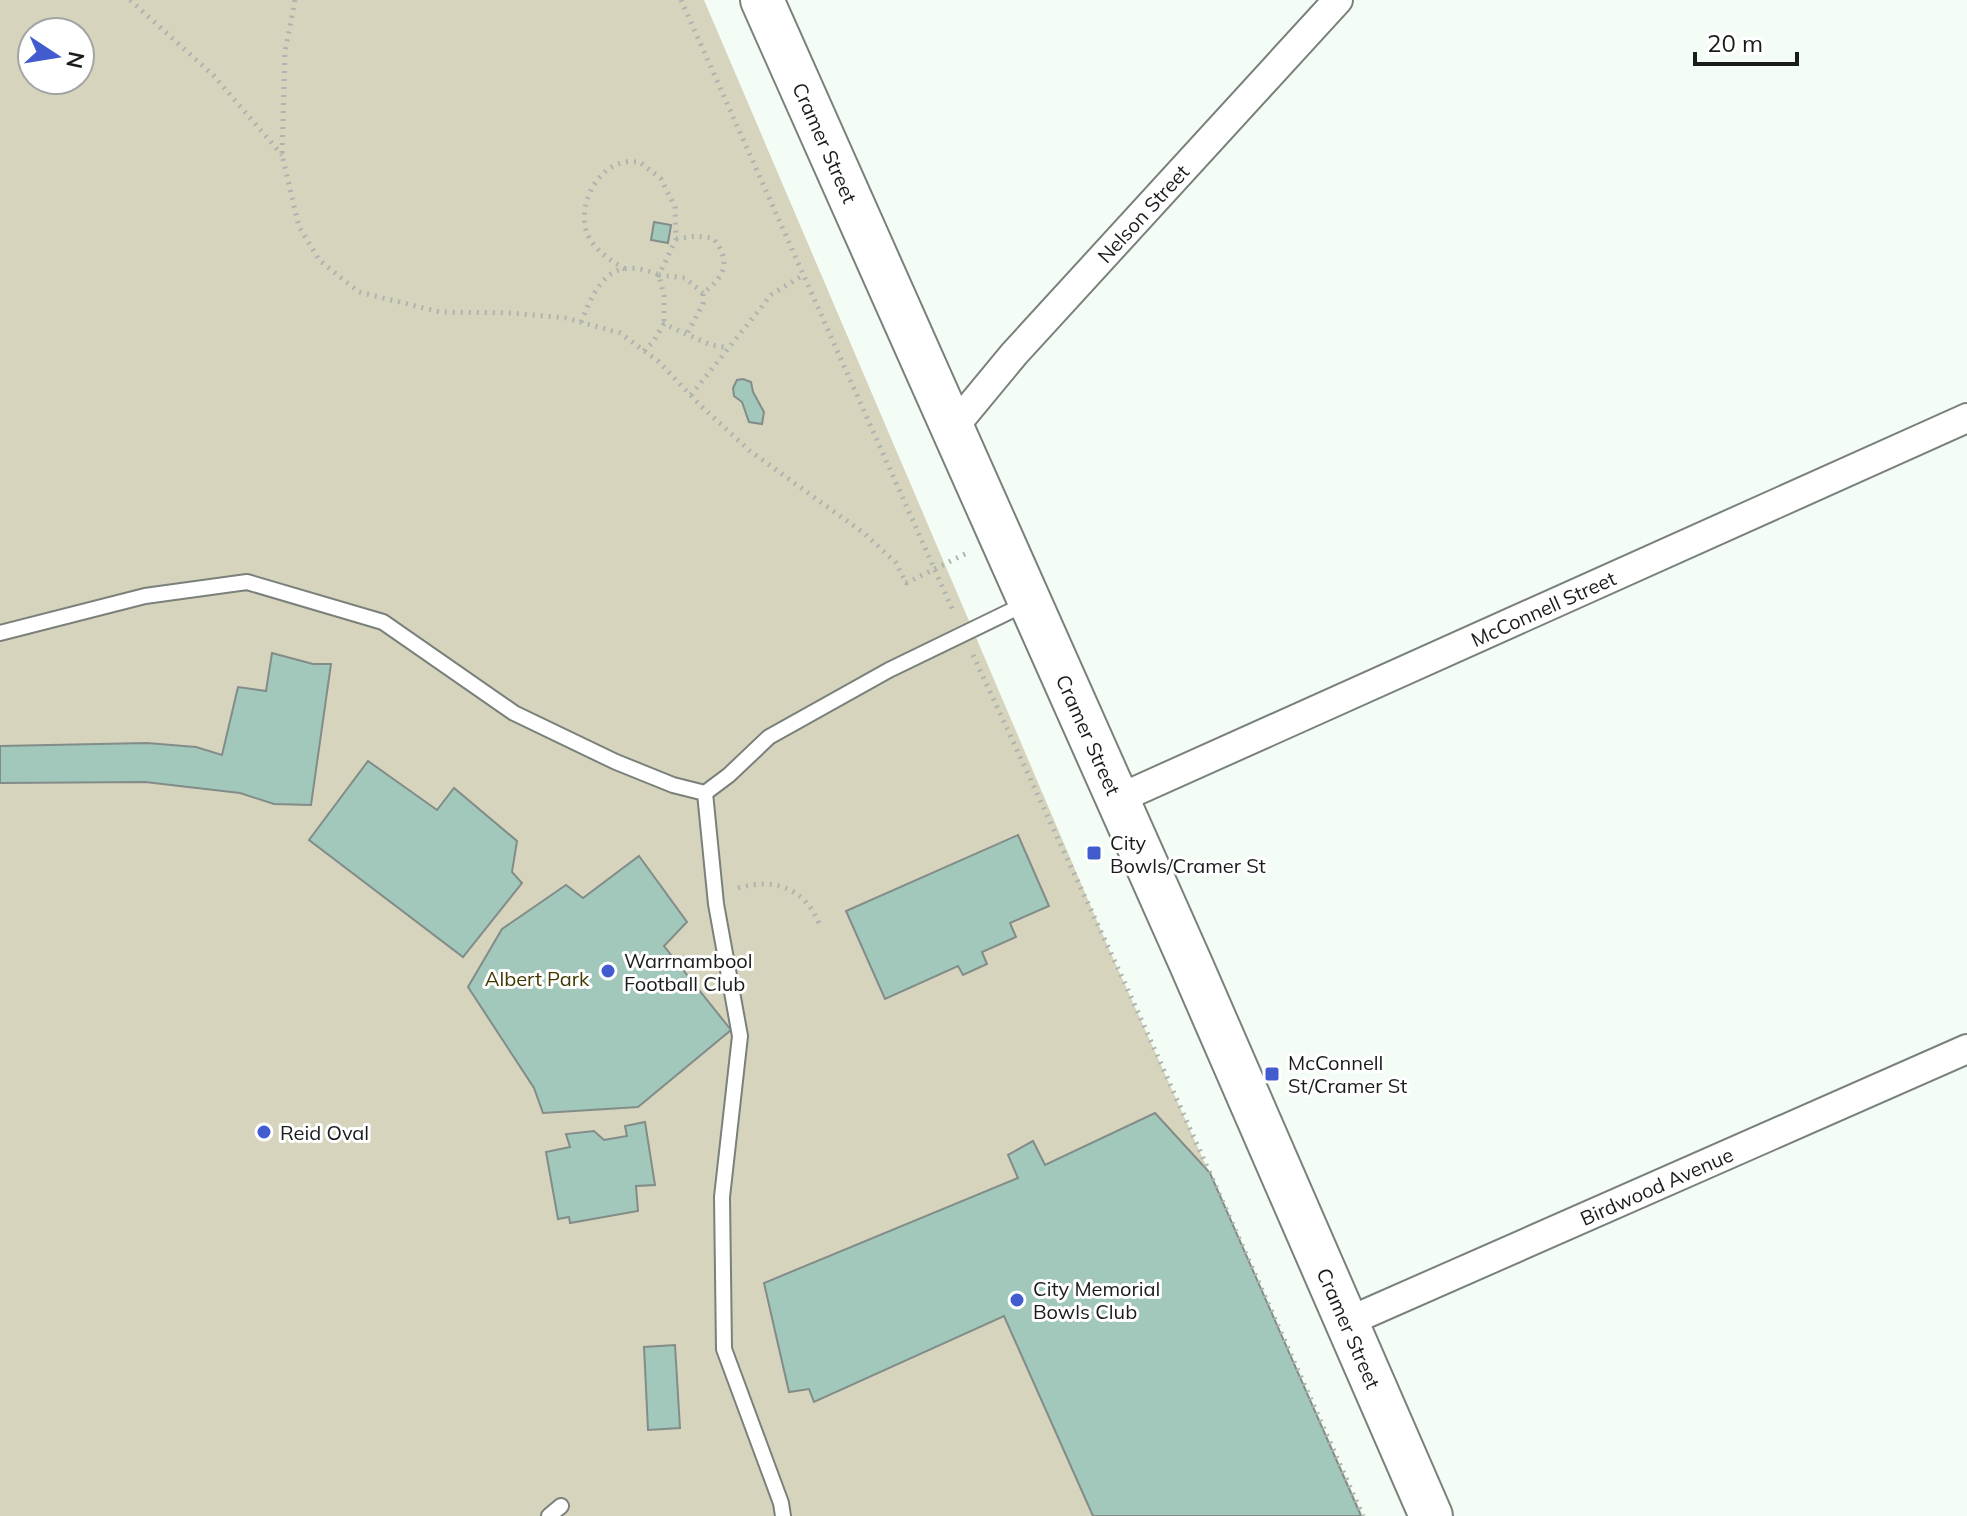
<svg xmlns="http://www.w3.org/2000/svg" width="1967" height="1516" viewBox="0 0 1967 1516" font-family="Mulish,sans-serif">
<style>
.green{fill:#d7d4bd;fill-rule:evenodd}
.building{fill:#a2c7bb;stroke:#828c89;stroke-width:2}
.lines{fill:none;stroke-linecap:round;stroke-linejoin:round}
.lane-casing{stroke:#79817a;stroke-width:18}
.street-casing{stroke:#79817a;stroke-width:32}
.secondary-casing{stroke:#79817a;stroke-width:46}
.path{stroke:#adb4ae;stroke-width:5;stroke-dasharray:2 6;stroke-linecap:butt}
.lane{stroke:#fff;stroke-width:14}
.street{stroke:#fff;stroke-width:28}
.secondary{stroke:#fff;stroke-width:42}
.poi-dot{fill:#425ccf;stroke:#fff;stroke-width:3}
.labels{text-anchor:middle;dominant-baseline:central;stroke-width:6;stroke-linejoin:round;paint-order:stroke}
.street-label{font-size:20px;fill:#191c1a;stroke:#fff}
.poi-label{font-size:20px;fill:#191c1a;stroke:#fff;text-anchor:start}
.park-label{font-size:20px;fill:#413900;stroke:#fff}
</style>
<rect width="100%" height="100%" fill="#f4fdf5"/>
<path class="green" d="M0,0H704L1109,949L1363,1516H0ZM32,32H80V80H32Z"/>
<g class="building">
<path d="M654,222L671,225L668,243L651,240Z"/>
<path d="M743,379L751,382L753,392L764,412L762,424L749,422L742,402L734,396L733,388L737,380Z"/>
<path d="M272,653L313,664H331L311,805L274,804L240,793L145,782L0,783V746L147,743L196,747L222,755L238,687L266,691Z"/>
<path d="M368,761L437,810L454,788L517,841L512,872L522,883L463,957L309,840Z"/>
<path d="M1018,835L1049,906L1010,923L1016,937L982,952L987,964L963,975L958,966L885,999L846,911Z"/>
<path d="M639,856L687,922L664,946L731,1030L638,1107L543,1113L534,1088L468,987L502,929L566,885L583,898Z"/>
<path d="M1155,1113L1210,1173L1361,1516H1093L1004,1316L814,1402L809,1389L789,1392L764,1283L1018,1178L1008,1155L1033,1141L1045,1165Z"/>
<path d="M645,1122L655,1185L636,1186L638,1211L570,1223L569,1217L558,1219L546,1152L570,1147L566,1134L594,1131L604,1140L627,1136L625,1126Z"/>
<path d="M675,1345L680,1428L648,1430L644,1347Z"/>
</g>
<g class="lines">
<defs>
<g id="lane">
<path d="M0,633L145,596L247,582L383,622L514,713L616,762L673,785L705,793L729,775L769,737L889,670L1025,604"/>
<path d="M705,793L716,904L740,1036L722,1197L724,1349L781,1503L783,1516"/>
<path d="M549,1516L561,1506"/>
</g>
<g id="street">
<path id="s1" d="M952,429L1014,354L1338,0"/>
<path id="s2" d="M1118,799L1967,418"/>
<path id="s3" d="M1347,1322L1967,1049"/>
</g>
<g id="secondary">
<path id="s4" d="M762,0L1190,962L1431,1516"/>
</g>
</defs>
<use href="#lane" class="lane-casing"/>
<use href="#street" class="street-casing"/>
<use href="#secondary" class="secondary-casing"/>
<g class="path">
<path d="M130,0L214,76L282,155"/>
<path d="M295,0L285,52L282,155L299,227L320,261L359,292L440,312L512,313L566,318L620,333L658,361L700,405L750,451L865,534L896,563L906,583L967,553"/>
<path d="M681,0L954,613"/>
<path d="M676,239L696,236L713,238C731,261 726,276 703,293V304L687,334"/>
<path d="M625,269C612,261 600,254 591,241C574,215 592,171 621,163C627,161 635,162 640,162L661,179L675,207L676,239L659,275L685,278L703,293"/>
<path d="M581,322C597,282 612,255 659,275L664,296V324"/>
<path d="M644,351L653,342L664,324L711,345L729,348"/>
<path d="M691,395L771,295L803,275"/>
<path d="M973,655L1128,990L1363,1516"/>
<path d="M738,888C776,877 806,889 820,926"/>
</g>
<use href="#lane" class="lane"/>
<use href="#street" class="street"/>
<use href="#secondary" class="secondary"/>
</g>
<g class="poi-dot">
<rect x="1086" y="845" width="16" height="16" rx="4"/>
<circle cx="608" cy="971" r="8"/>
<rect x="1264" y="1066" width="16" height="16" rx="4"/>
<circle cx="264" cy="1132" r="8"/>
<circle cx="1017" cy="1300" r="8"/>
</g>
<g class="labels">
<g class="street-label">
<text stroke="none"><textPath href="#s4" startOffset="156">Cramer Street</textPath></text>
<text stroke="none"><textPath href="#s1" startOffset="288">Nelson Street</textPath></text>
<text stroke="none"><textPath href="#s2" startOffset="466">McConnell Street</textPath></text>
<text stroke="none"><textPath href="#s4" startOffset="804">Cramer Street</textPath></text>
<text stroke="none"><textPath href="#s3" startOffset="338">Birdwood Avenue</textPath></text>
<text stroke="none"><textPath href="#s4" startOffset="1452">Cramer Street</textPath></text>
</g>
<g class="poi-label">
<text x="1110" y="842">City<tspan x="1110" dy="23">Bowls/Cramer St</tspan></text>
<text x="624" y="960">Warrnambool<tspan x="624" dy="23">Football Club</tspan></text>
<text x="1288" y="1062">McConnell<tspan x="1288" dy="23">St/Cramer St</tspan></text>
<text x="280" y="1132">Reid Oval</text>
<text x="1033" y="1288">City Memorial<tspan x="1033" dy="23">Bowls Club</tspan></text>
</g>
<g class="park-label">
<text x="537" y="978">Albert Park</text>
</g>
</g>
<g transform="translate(56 56) rotate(102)"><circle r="38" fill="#ffffff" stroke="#a3a4a3" stroke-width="2"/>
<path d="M0-6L14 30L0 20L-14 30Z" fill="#425ccf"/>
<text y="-12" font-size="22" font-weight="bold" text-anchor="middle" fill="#191c1a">N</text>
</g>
<path d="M1695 52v12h102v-12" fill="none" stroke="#191c1a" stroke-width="4"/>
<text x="1707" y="52" font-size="24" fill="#191c1a" stroke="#ffffff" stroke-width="6" paint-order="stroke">20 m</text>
</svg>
